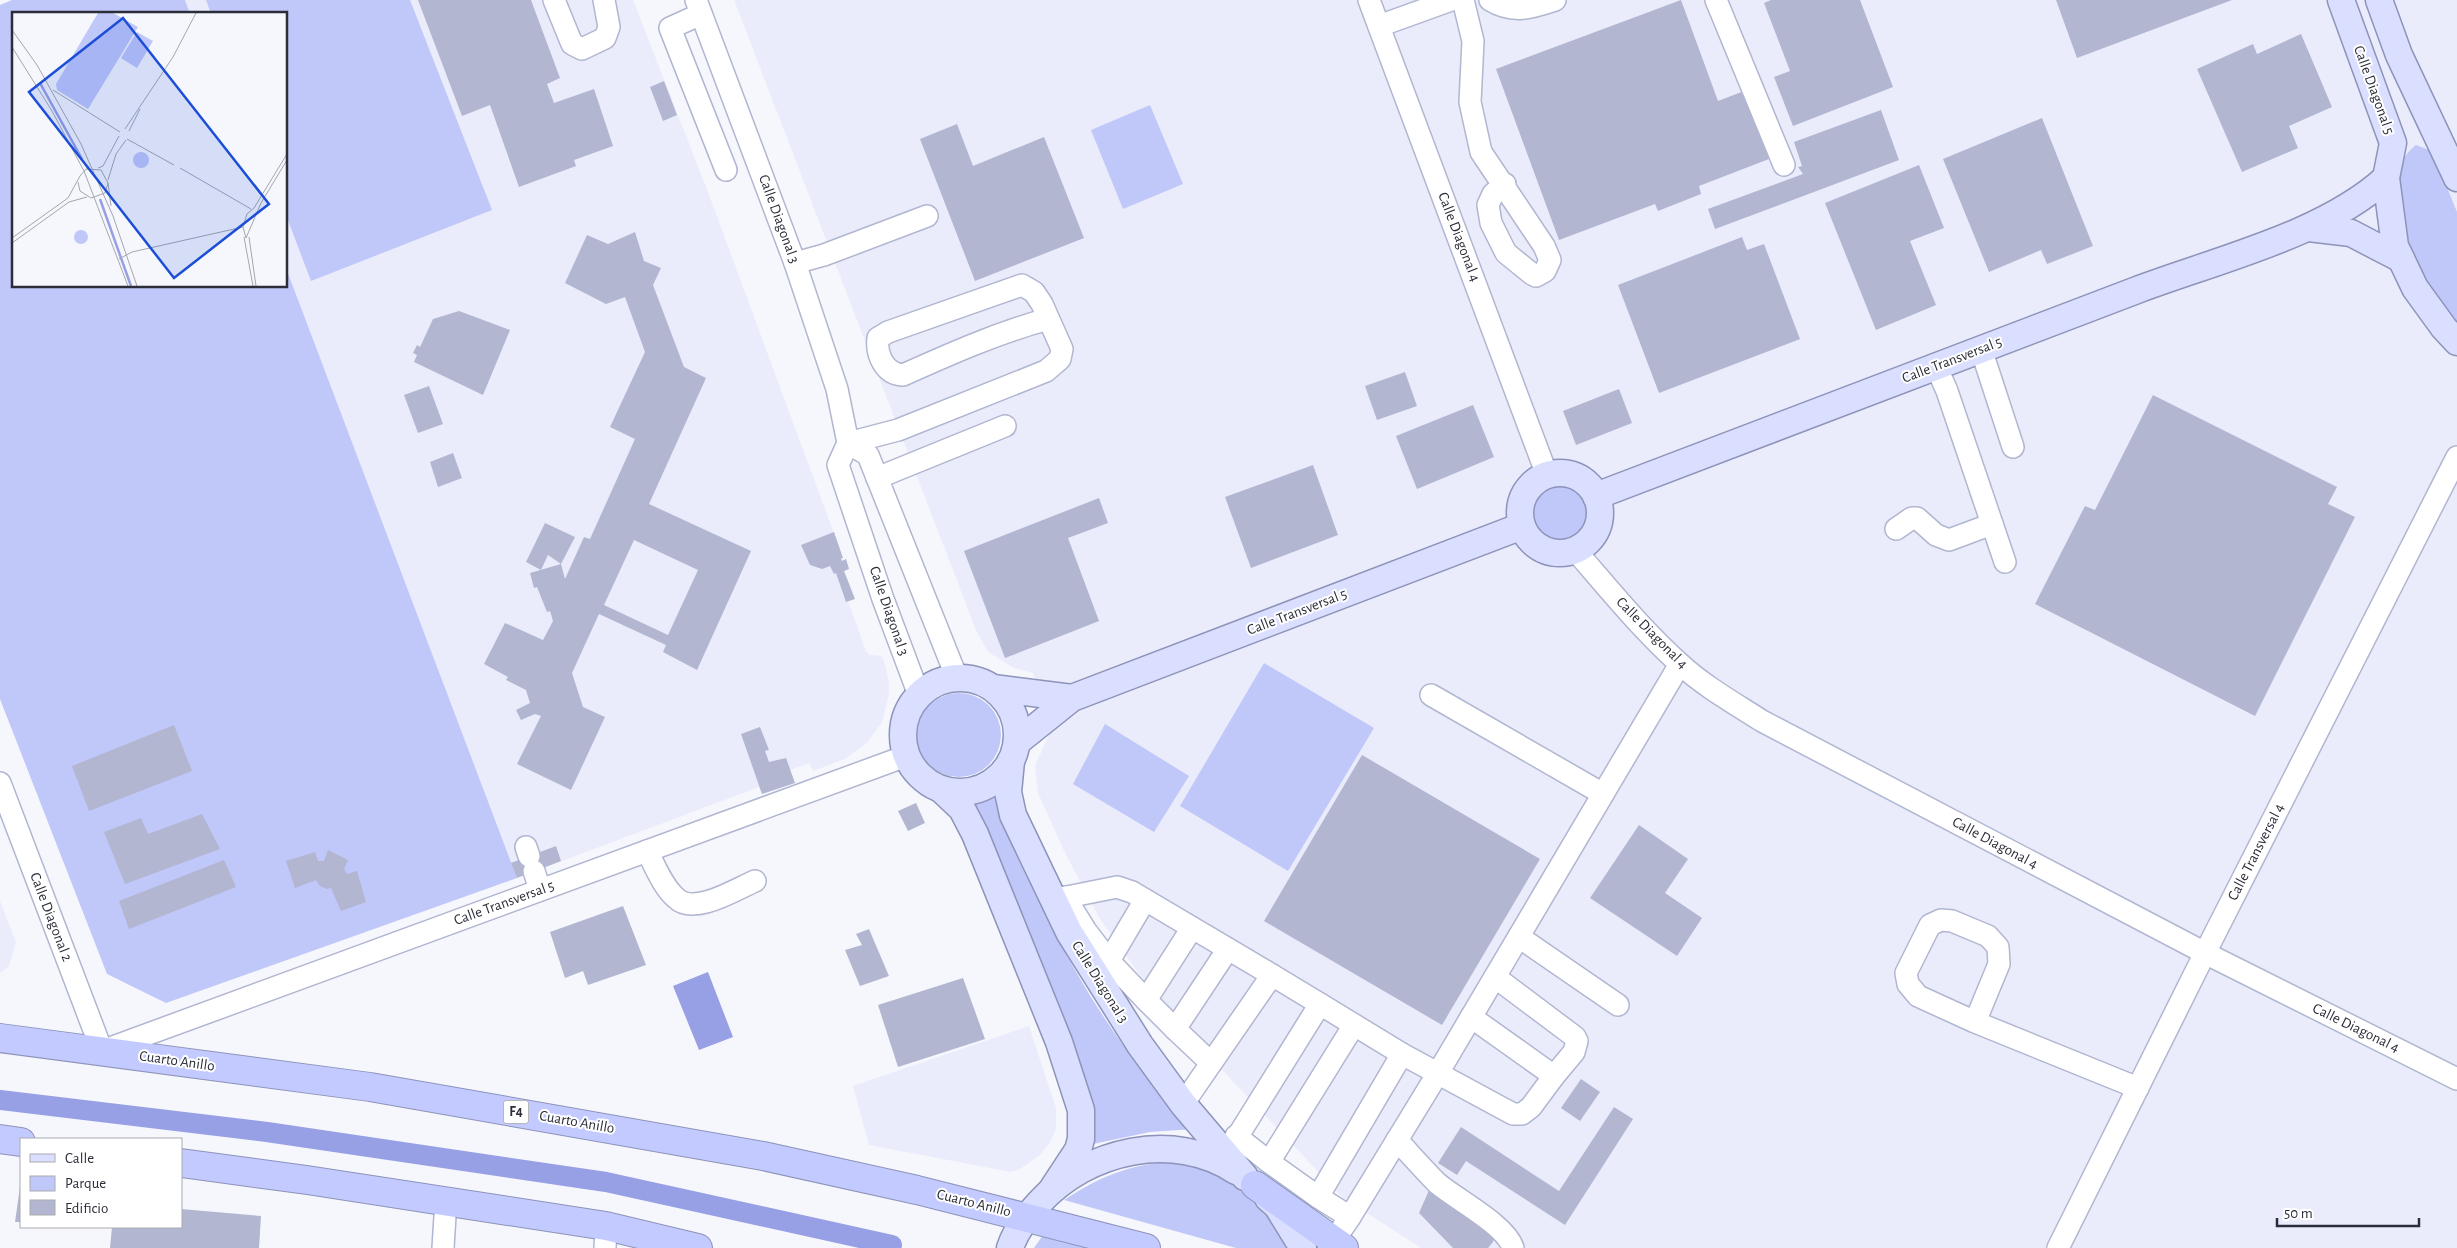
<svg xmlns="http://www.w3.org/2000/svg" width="2457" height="1248" viewBox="0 0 2457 1248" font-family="'Alegreya Sans',sans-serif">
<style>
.built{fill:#eaecfb}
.green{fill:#c0c7f9}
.water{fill:#979fe5}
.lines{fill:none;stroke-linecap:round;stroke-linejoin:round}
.canal{stroke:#979fe5;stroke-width:20}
.building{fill:#b2b6d1;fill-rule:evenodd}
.minor-casing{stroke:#b1b6d1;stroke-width:24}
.major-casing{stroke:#8d93b9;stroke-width:29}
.highway-casing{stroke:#8d93b9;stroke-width:30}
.minor{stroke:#fff;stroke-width:21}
.major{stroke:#dadfff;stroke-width:26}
.highway{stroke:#c2caff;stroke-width:28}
.labels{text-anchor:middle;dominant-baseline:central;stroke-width:4;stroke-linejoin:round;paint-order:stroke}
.shield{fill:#fff;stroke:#6b6c74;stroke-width:1}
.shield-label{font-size:14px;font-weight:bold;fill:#2b2d38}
.street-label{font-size:15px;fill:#2b2d38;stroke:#fff}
.inset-river{fill:none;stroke:#979fe5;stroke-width:2.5}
.inset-road{fill:none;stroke:#a5a6ae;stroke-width:1}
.view{fill:#1d4ed8;fill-opacity:0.15;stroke:#1d4ed8;stroke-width:2.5}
.inset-edge{fill:none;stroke:#2b2d38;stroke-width:2.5}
</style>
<rect width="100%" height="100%" fill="#f6f7fc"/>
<g class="built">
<path d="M185,0H633L708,192L843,558L842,561L846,559L849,569L844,571L848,601L866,651L870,655L881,656L884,660L889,682V694L882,722L867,743L845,759L813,771L809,763L790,770L795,783L762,794L759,787L517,878L286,268V14H190Z"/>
<path d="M734,0H2457V1248H1421L1341,1196L1193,1039L1145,982L1100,919L1064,851L1038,793L1035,766L1053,726L1033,673L1014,668L988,652L976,630Z"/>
<path d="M0,901L16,942L9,966L0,973Z"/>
<path d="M1029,1026L1056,1108V1128L1050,1143L1039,1156L1020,1169L1011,1172L869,1145L853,1086Z"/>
</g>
<g class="green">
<path d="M12,0H185L190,14H14V286H286V268L517,878L166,1003L107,974L0,699V5Z"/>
<path d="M206,0H410L492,210L311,281L286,215V14H211Z"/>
<path d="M1150,105L1183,184L1123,209L1091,130Z"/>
<path d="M2416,145L2432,151L2457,212V325C2448,314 2438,303 2430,292C2414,267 2389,194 2400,166C2403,157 2409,151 2416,145Z"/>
<circle cx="1558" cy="514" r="29"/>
<path d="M1264,663L1374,728L1288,871L1180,806Z"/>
<circle cx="959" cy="735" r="42"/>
<path d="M1105,724L1189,776L1154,832L1073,784Z"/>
<path d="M995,798C1033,897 1082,996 1148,1078C1163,1096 1179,1112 1194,1129L1150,1132L1093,1144L1092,1106L1067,1026L973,804Z"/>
<path d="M1170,1162L1211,1169L1259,1199L1291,1248H1236L1064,1200C1097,1178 1130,1164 1170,1162Z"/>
<path d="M1043,1235L1133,1248H1034Z"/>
</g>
<path class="water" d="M708,972L733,1037L699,1050L673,986Z"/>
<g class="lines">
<path class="canal" d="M0,1100L267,1132L606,1182L892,1245"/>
</g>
<g class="building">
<path d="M418,0H531L560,78L547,84L554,103L594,89L613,146L574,160L576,166L519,187L490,105L462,116Z"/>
<path d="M1681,0L1718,101L1744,91L1769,159L1699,186L1701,194L1658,211L1655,204L1559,240L1496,69Z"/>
<path d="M1771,0H1860L1893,87L1793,126L1774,77L1790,71L1764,3Z"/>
<path d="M2056,0H2232L2077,58Z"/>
<path d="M2301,34L2332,107L2289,126L2298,148L2242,172L2197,69L2253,44L2257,54Z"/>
<path d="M664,81L677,115L663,121L650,87Z"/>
<path d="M1881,110L1899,160L1715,229L1708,209L1803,174L1798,167L1802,166L1794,142Z"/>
<path d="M2042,118L2093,246L2047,264L2041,250L1989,272L1943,159Z"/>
<path d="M957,124L973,166L1044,137L1084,238L975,281L920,139Z"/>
<path d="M1919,165L1944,228L1910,241L1936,305L1876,330L1825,203Z"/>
<path d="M635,232L644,261L661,268L653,285L684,367L706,378L649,504L751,551L697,670L663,652L666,645L599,614L572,673L583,707L605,717L571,790L517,764L541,716L535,714L521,720L516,710L530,703L526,690L506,680L508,677L484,664L505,623L543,640L553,621L550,611L547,612L537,587L534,588L530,573L561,564L565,579L584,537L590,539L635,439L610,427L645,352L625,297L606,304L565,283L587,235L608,244ZM634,540L698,570L668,635L604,605Z"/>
<path d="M1742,237L1747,250L1764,244L1800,339L1659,393L1618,285Z"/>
<path d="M459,311L510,330L483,395L414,362L417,355L413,353L417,345L420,347L433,319Z"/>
<path d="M1405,372L1417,406L1377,420L1365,386Z"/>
<path d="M429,386L443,424L418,433L404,395Z"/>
<path d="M1619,389L1632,423L1576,445L1563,411Z"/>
<path d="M2153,395L2337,487L2328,504L2355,517L2255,716L2035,604L2085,506L2095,510Z"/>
<path d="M1473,405L1494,457L1417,489L1396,436Z"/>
<path d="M453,453L462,478L438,487L430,462Z"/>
<path d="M1313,465L1338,535L1251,568L1225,497Z"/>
<path d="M1099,498L1108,523L1068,538L1099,621L1005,658L964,551Z"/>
<path d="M545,523L575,537L561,564L548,555L541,570L526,562Z"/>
<path d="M834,532L843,558H841L842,561L846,559L849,569L844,571L855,599L846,602L836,573L834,574L830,566L822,569L810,565L801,545Z"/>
<path d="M174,725L192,771L89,811L72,766Z"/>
<path d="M760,727L769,750L765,751L769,762L786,758L795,783L762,794L741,734Z"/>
<path d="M1362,755L1540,859L1442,1025L1264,921Z"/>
<path d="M916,803L925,823L908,831L898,811Z"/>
<path d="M202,814L220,849L125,884L104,832L141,818L148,834Z"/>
<path d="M1639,825L1688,859L1665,893L1702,918L1677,956L1590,898Z"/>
<path d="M556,846L561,861L517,878L511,863Z"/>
<path d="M328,850L348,860L344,869L347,874L357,871L366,902L341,911L331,888L327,889L320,886L316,880L295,888L286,861L315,852L318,861H324Z"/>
<path d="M224,860L236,887L129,929L119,901Z"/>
<path d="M623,906L646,965L588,985L583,971L565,978L550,932Z"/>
<path d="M869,929L889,976L860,986L845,950L862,945L856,934Z"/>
<path d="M963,978L985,1039L898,1067L878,1005Z"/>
<path d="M1581,1079L1600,1092L1580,1121L1561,1108Z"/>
<path d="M1614,1107L1633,1119L1565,1225L1466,1161L1457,1175L1438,1163L1461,1127L1559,1191Z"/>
<path d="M20,1187L21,1188V1222H15Z"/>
<path d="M1430,1188L1496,1231L1493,1242L1488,1248H1453L1419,1213Z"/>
<path d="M181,1209L261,1216L259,1248H110L112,1227H181Z"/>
</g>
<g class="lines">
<defs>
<g id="minor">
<path d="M554,0L572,44L582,49L605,38L609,27L604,0"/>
<path d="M696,0L795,263L837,389L848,443L838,465L883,599L919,695"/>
<path d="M1369,0L1547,475"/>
<path d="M1463,0L1473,41L1470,102L1481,152L1544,246L1550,260L1545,271L1536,276L1532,274L1506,253L1491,223L1488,205L1493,194L1505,184"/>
<path d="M1490,0C1513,14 1531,8 1555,0"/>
<path d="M1716,0L1784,165"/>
<path d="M701,14L670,28L726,170"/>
<path d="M1379,26L1451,0"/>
<path d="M795,263L824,255L927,216"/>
<path d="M1981,349L2013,447"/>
<path d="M1936,366L1947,391L2005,562"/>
<path d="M848,443L898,430L1046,371L1060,359L1062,349L1042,304L1034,292L1022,285L888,332L878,338C876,354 884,374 903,375C950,354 997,333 1048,319"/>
<path d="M848,443L868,455L957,678"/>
<path d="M877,478L1005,426"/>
<path d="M1896,529L1912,518H1917L1936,535L1949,540L1992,524"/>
<path d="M1575,550C1608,588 1642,630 1680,664C1704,686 1734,703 1762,721L2205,953L2457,1079"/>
<path d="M1431,695L1603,794"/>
<path d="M0,783L102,1051L906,756"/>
<path d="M526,847L529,856"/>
<path d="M647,851C655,866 663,887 676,898C694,916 736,889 755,881"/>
<path d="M534,871L540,890"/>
<path d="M1065,897L1086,931L1109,961"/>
<path d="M1052,900L1117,887L1132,892L1272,975"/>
<path d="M1145,900L1109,961L1146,1000"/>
<path d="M1519,937L1618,1005"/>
<path d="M1471,1017L1554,1076L1574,1052L1577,1041L1575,1037L1495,977"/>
<path d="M1975,1022L1999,964L1998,947L1988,936L1952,921L1941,920L1930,925L1906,973L1908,984L1918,996L1975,1022L2138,1088"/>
<path d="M1354,1025L1269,1162L1318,1197L1402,1054"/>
<path d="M1175,1029L1146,1000L1192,928"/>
<path d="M1211,1063L1175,1029L1228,949"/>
<path d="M1183,1104L1272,975L1320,1004"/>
<path d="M1236,1136L1269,1162"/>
<path d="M1397,1140C1410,1154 1423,1169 1437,1183C1457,1200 1506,1225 1513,1248"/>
<path d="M1226,1155L1320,1004L1402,1054L1513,1114H1522L1531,1107L1554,1076"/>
<path d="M1318,1197L1350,1217"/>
<path d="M443,1248L446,1200"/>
<path d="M605,1248L606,1226"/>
<path d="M1329,1248L1350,1217L1438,1073L1680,664"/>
<path d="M2058,1248L2205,953L2457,457"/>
</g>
<g id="major">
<path d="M2341,0L2393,143L2386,178L2395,246L2415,288L2444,328L2457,342"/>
<path d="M2379,0L2399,55L2457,178"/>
<path d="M2309,228L2351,233L2401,259"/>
<circle cx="1560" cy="513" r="40"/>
<path d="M1596,496C1777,427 1957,358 2137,290C2216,260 2324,235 2386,178"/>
<circle cx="960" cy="735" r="57"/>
<path d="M993,688L1072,698"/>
<path d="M1017,742L1072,698L1522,526"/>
<path d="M1011,761L1008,792L1013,815L1069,932L1140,1045L1183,1104L1245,1177"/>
<path d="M942,790L962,809L975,834L1059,1042L1081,1110V1139L1078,1150L1053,1188"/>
<path d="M1268,1198L1277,1206L1303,1248"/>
<path d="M1010,1248C1015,1232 1027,1216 1039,1203C1087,1150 1173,1130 1236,1171"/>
</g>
<g id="highway">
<path d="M0,1038L370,1087L763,1156L917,1190L1146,1248"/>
<path d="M0,1139L21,1142"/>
<path d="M181,1163L307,1180L606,1226L698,1248"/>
<path d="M1255,1185L1344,1248"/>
</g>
</defs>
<use href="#minor" class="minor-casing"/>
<use href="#major" class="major-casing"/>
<use href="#highway" class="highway-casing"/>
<use href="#minor" class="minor"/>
<use href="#major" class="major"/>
<use href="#highway" class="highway"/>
</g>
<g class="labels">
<rect class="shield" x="503.5" y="1100.5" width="25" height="23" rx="4"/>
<g class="shield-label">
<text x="516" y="1112">F4</text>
</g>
<g class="street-label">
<text transform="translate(2374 90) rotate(70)">Calle Diagonal 5</text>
<text transform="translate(779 219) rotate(70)">Calle Diagonal 3</text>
<text transform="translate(1459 237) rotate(69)">Calle Diagonal 4</text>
<text transform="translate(1952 360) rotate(-21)">Calle Transversal 5</text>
<text transform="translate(889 611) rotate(71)">Calle Diagonal 3</text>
<text transform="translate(1297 612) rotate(-21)">Calle Transversal 5</text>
<text transform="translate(1652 633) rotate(45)">Calle Diagonal 4</text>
<text transform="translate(1995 843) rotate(28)">Calle Diagonal 4</text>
<text transform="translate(2256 852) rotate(-63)">Calle Transversal 4</text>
<text transform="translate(504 903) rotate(-20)">Calle Transversal 5</text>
<text transform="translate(51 917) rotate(69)">Calle Diagonal 2</text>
<text transform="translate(1100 982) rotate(58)">Calle Diagonal 3</text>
<text transform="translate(2356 1028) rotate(26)">Calle Diagonal 4</text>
<text transform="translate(177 1061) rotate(8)">Cuarto Anillo</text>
<text transform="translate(577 1122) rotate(10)">Cuarto Anillo</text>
<text transform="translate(974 1203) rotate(14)">Cuarto Anillo</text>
</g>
</g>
<g transform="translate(12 12)">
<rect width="275" height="275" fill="#f6f7fc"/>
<path d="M86,1H101L126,15L76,97L45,78L44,72ZM125,20L141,29L125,56L109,46ZM121 148a8 8 0 1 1 16 0a8 8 0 1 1-16 0ZM62 225a7 7 0 1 1 14 0a7 7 0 1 1-14 0Z" fill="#c0c7f9"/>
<path class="inset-river" d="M28,71L70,147M88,187L119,274"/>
<path class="inset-road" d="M0,18L25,53L69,132L101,204L125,274M0,35L40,99L72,159L116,274M41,78L108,120M113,117L161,45L184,1M117,119L128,97M115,127L162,153M275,142L242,196L235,202L231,215L234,226L249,191L275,148M86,156L91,154L107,124M168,156L239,197M96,168L104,142L114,128M96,171L99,194M232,225L241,274M237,225L244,274M0,226L56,186L68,164L74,157L89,158L96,171L93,181L79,186L68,179L66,170M0,231L57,190L75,185M107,247L120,240L231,215"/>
<path class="view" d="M111,6L257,192L162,266L17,80Z"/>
<rect width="275" height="275" class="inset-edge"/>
</g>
<rect x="20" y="1138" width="162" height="90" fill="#ffffff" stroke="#aaabaf"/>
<rect x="30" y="1154" width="25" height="8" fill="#dadfff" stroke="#aaabaf"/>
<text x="65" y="1163" font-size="15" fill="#2b2d38">Calle</text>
<rect x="30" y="1176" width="25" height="15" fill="#c0c7f9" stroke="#aaabaf"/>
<text x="65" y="1188" font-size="15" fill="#2b2d38">Parque</text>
<rect x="30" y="1200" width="25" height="15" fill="#b2b6d1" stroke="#aaabaf"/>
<text x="65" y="1213" font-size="15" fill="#2b2d38">Edificio</text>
<path d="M2277 1218v8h142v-8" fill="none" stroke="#2b2d38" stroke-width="2.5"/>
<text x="2284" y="1218" font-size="15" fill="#2b2d38" stroke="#ffffff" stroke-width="4" paint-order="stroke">50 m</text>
</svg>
